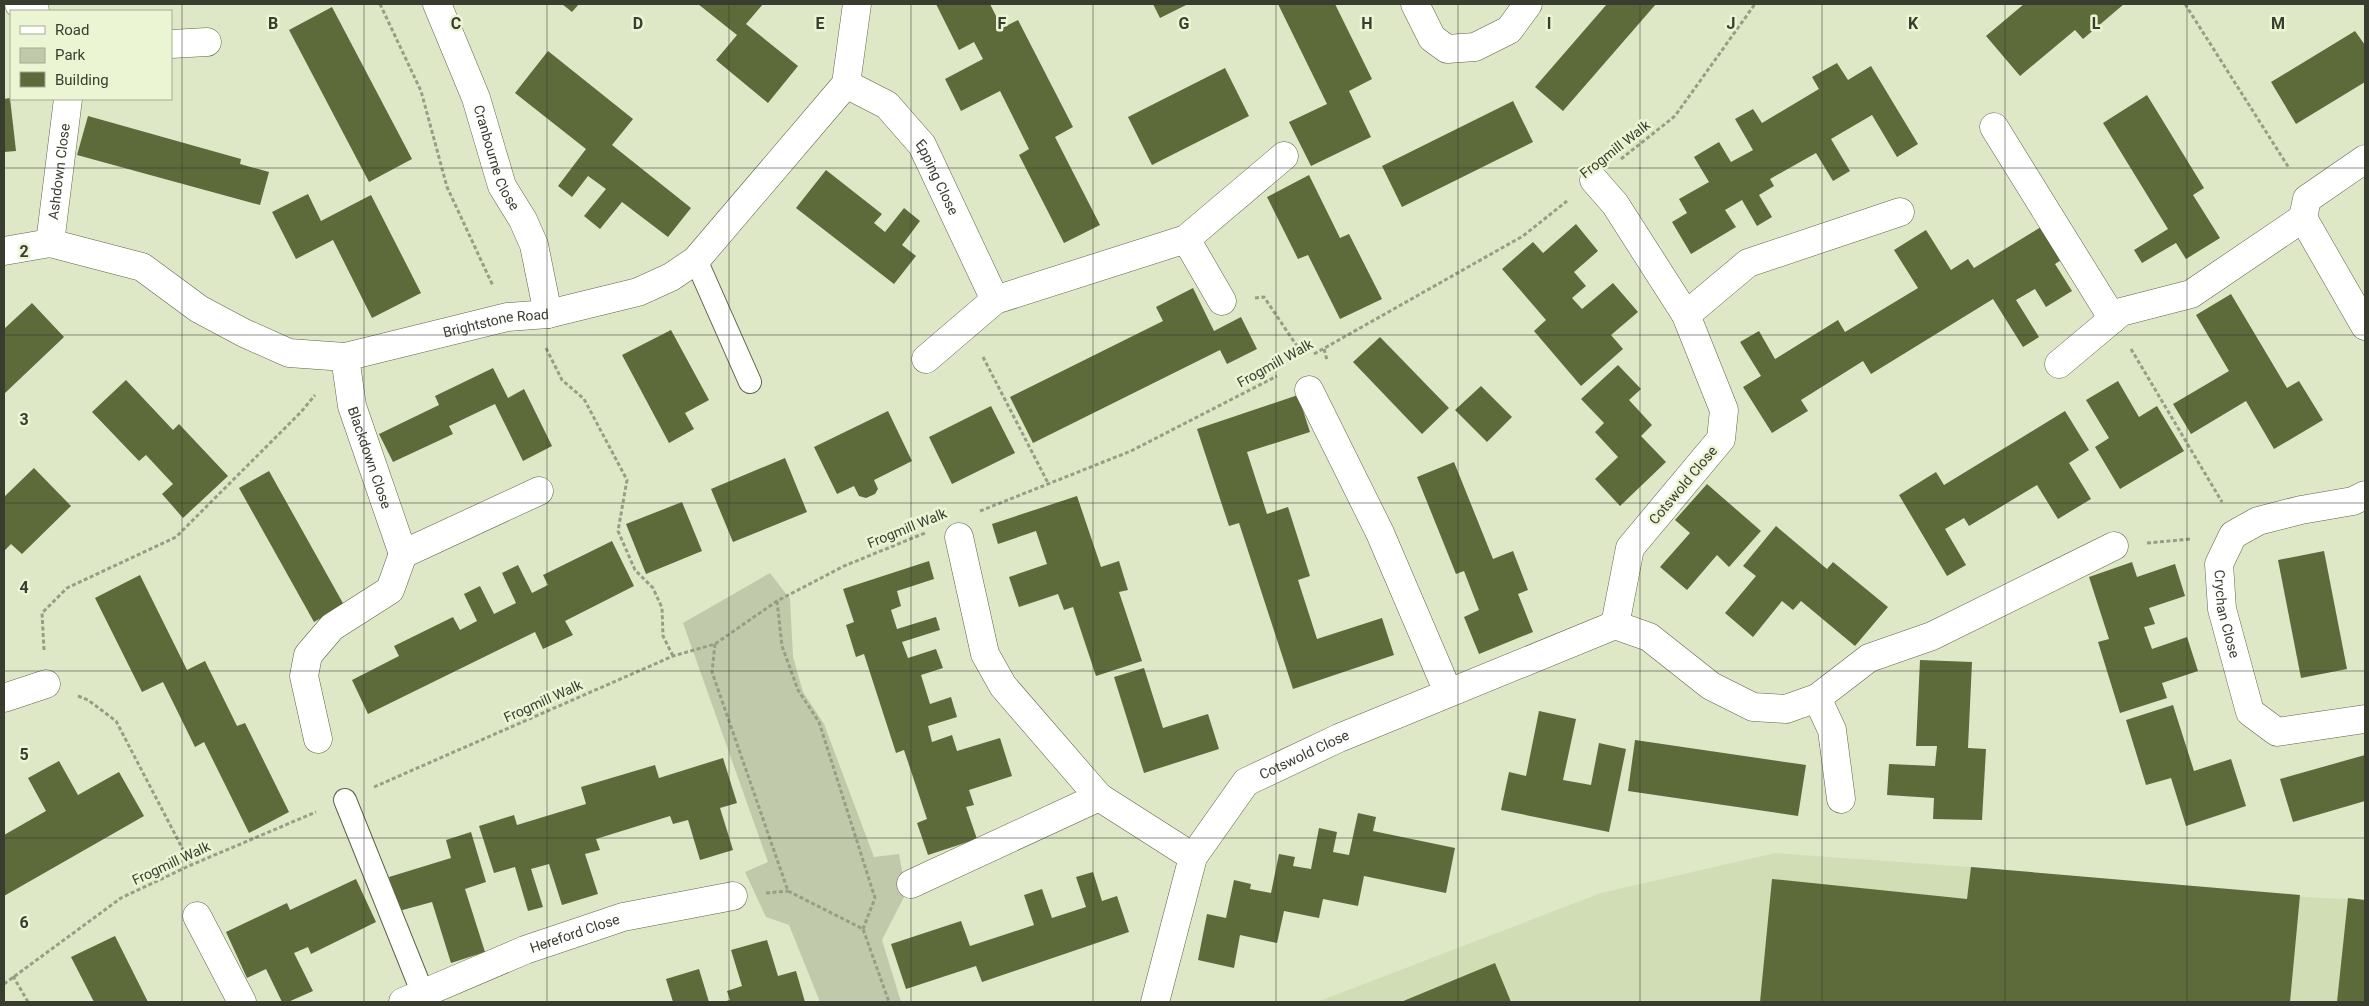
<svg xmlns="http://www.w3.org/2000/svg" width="2369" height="1006" viewBox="0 0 2369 1006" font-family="Roboto,sans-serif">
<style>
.built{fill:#d1deb5}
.green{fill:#c0caaa}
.building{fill:#5d6a3a}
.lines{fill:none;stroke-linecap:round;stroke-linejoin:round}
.lane-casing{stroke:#5d6648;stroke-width:24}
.street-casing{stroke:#5d6648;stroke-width:29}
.path{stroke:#979e86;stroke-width:3;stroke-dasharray:4 2.5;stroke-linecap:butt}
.lane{stroke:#fff;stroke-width:22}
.street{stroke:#fff;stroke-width:28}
.grid{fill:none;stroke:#393d30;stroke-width:1;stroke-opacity:0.55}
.labels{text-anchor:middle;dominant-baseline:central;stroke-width:5;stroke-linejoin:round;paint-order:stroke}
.street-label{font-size:14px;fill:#393d30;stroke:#ebf5d4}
.grid-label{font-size:16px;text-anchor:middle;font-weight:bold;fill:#393d30;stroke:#ebf5d4;stroke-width:5;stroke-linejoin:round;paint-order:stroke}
</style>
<rect width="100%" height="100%" fill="#dee8c7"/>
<path class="built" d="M1775,853L1971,867L2304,897L2365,900V1002H1317L1601,893Z"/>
<path class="green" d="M770,573L790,599L793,657L803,692L824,724L874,857L899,854L906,893L882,940L901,1002H820L789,925L766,917L745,872L768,862L683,623Z"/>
<g class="building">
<path d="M562,4H579L572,12Z"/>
<path d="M698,4H763L746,24L798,66L768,103L716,60L737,35Z"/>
<path d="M936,4H990L1002,28L1018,20L1073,127L1055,137L1100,225L1064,243L1019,155L1029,149L1000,91L961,111L945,79L983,59L974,42L959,50Z"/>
<path d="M1153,4H1188L1160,18Z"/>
<path d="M1278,4H1335L1372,79L1349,91L1371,137L1311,166L1289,122L1327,104Z"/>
<path d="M1607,4H1656L1563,111L1535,87Z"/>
<path d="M2024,4H2124L2083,39L2075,30L2020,76L1986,36Z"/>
<path d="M332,7L412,159L369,182L289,30Z"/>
<path d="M2355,31L2365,45V82L2296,124L2271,82Z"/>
<path d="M548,51L633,119L612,145L691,208L668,237L622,202L600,229L584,216L606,189L588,176L572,197L558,186L586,149L515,93Z"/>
<path d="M1837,63L1848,80L1871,66L1918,144L1897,157L1872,115L1831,139L1850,171L1833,181L1816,153L1770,179L1774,186L1759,195L1772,217L1757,226L1742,200L1725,210L1736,227L1691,254L1672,222L1687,213L1679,199L1709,182L1694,157L1719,142L1731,162L1753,150L1735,119L1753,109L1762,123L1819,89L1812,77Z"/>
<path d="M1225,68L1249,116L1152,165L1128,117Z"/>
<path d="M2147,95L2204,188L2193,195L2220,238L2186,259L2176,243L2142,263L2134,250L2168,229L2103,123Z"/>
<path d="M10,98L16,151L4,152V99Z"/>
<path d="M1513,101L1533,142L1402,207L1382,166Z"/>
<path d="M88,116L241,159L240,164L269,172L260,205L77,155Z"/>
<path d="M826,170L882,214L874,223L885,232L904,208L920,221L902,245L916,256L894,284L796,208Z"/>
<path d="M1309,175L1340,238L1349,234L1382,299L1340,319L1308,255L1298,259L1267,197Z"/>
<path d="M308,194L321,221L371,195L421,293L372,318L333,240L296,259L272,212Z"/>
<path d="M2049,222L2069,255L2055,264L2072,291L2046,307L2035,289L2016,300L2039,337L2023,347L1993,299L1871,374L1863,361L1801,400L1808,411L1772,433L1743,387L1761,376L1740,342L1759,331L1775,359L1838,320L1845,332L1918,288L1894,250L1926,230L1951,270L1968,259L1974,268Z"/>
<path d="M1576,224L1598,251L1574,272L1586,286L1572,298L1582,309L1613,283L1638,312L1611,335L1623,349L1581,386L1534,331L1546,320L1502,269L1533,242L1543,253Z"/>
<path d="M1193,288L1214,331L1241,317L1257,349L1227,364L1220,350L1033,443L1010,397L1163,321L1156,307Z"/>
<path d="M2231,294L2287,388L2299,381L2323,420L2274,449L2246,401L2191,434L2173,404L2229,371L2196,315Z"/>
<path d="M32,303L64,337L4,394V329Z"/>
<path d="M671,330L709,400L685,413L694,429L669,443L622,355Z"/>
<path d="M1380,337L1449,408L1422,434L1353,362Z"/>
<path d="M1618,365L1641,389L1629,400L1652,425L1641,436L1666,462L1620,506L1595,479L1618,457L1595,432L1604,423L1581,399Z"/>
<path d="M493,368L508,398L524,389L552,446L523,461L495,404L449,426L453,434L393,462L379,434L439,405L435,396Z"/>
<path d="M126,380L173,430L179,424L228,476L183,518L162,494L173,484L146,455L139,461L92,412Z"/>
<path d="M2118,381L2139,417L2157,406L2184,451L2120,489L2095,447L2109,438L2086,400Z"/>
<path d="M1481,386L1512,417L1487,442L1455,410Z"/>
<path d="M1298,395L1310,432L1247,452L1267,514L1288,507L1310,576L1298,580L1317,639L1382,618L1394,655L1293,689L1239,523L1229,526L1197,429Z"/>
<path d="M991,406L1015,453L952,484L929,437Z"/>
<path d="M888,411L912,461L874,480L878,489L875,494L866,498L859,496L854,486L837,494L814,447Z"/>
<path d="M2065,411L2089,450L2069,463L2091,499L2058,519L2037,485L1969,526L1964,518L1945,529L1966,565L1947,576L1899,495L1936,472L1944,485Z"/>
<path d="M785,458L807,512L733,542L711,489Z"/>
<path d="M1454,462L1493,559L1513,551L1528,590L1518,594L1533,632L1479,654L1464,617L1479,610L1464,571L1456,574L1417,477Z"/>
<path d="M34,468L71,506L22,554L11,544L4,551V497Z"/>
<path d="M269,471L344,605L314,622L239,488Z"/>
<path d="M1707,484L1761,531L1729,567L1717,555L1687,590L1660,567L1690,533L1675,520Z"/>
<path d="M1077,496L1101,567L1119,561L1128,590L1119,592L1142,661L1096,676L1073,607L1064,610L1058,594L1019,607L1009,577L1047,564L1036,531L998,544L992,524Z"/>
<path d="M682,502L702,551L646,574L626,524Z"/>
<path d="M1776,526L1827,569L1833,562L1888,607L1855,646L1801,601L1793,610L1782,601L1753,637L1725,613L1756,576L1743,566Z"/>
<path d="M612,541L634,586L565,621L573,635L543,649L535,632L368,714L352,680L399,656L394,646L453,617L460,630L477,621L464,594L480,586L494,614L516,603L502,573L518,565L532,593L548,585L543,575Z"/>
<path d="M2324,551L2347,669L2301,678L2278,560Z"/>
<path d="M929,561L934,579L897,591L901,606L891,610L897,629L936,617L940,630L902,642L908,658L936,649L943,668L921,675L930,704L951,697L957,717L928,726L932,742L952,735L957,751L1000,738L1012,776L969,790L974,805L966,807L977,839L928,855L917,823L927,819L904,750L896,753L864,654L856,657L846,625L854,622L843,589Z"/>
<path d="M2132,562L2137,577L2175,564L2185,596L2149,608L2155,624L2144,627L2152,649L2187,637L2198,671L2162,683L2167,698L2120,713L2098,642L2109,639L2089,577Z"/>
<path d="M140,575L187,670L205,661L237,726L245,723L289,812L249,833L204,742L195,747L163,682L142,692L95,598Z"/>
<path d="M1920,660L1972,662L1968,748L1986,749L1982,820L1933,819L1934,798L1887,795L1889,764L1935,766L1937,746H1916Z"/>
<path d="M1144,668L1163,728L1208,714L1219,749L1144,773L1114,677Z"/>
<path d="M2173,705L2194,771L2231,759L2246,806L2186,826L2171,778L2146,785L2126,720Z"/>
<path d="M1539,711L1576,719L1563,780L1591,785L1599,743L1626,749L1609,832L1501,810L1509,772L1526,776Z"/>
<path d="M1635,740L1806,765L1798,816L1628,791Z"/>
<path d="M2365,755V801L2293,822L2280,779Z"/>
<path d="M723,758L737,803L720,808L733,850L700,860L688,820L673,824L670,816L596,839L600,850L585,854L598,894L562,905L549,864L531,869L543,907L528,911L515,867L494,873L479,826L514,815L517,825L586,804L581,787L655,765L659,778Z"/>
<path d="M59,761L78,795L119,772L144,816L4,896V835L46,811L28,778Z"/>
<path d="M1358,813L1376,817L1373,831L1455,848L1446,893L1364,876L1358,906L1323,899L1319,918L1284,911L1277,943L1240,935L1234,968L1198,960L1207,914L1226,918L1234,880L1251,884L1250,889L1271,893L1279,854L1295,857L1293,866L1311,869L1319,828L1337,832L1333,852L1349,855Z"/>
<path d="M471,832L486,882L465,889L485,952L451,963L432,902L399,911L389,877L451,858L446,840Z"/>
<path d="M1971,867L2300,895L2290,1002H1760L1772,879L1967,899Z"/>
<path d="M1093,872L1102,901L1117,896L1129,932L982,982L976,966L906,989L891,944L961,921L970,946L1034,925L1024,895L1042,889L1052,918L1086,907L1076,877Z"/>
<path d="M356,879L376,922L311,954L308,947L294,953L313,991L288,1002H282L266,969L247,978L226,932L287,903L290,910Z"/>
<path d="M2348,898L2365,900V1002H2337Z"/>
<path d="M115,936L148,1002H94L71,957Z"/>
<path d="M767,940L778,976L796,971L805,1002H723L730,1000L727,991L742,986L731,950Z"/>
<path d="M1495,963L1511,1002H1401Z"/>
<path d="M699,969L709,1002H673L666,979Z"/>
</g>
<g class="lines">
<defs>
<g id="lane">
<path d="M696,260L750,382"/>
<path d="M345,800L423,994"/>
</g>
<g id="street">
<path d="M19,4L31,7L35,11"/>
<path id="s1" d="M437,4L476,98L502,186L523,220L534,245L548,314"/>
<path d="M1415,4L1432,38L1447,49L1475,47L1509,30L1528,4"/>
<path d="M171,44L207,42"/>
<path id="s2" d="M846,84L887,105L922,145L995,300L1186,239L1284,156"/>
<path d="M1994,127L2113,319"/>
<path d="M2365,159L2307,199L2303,218L2365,326"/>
<path d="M1594,180L1615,204L1686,315L1724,410L1721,439L1630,548L1615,625"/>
<path d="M1186,239L1222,301"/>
<path id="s3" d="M50,243L68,99"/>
<path id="s4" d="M4,251L50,243L142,267L199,309L244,333L289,353L345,357L507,317L548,314L638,292L671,277L696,260L846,84L857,4"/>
<path d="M1686,315L1748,263L1900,212"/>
<path id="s5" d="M345,357L352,406L403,554"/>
<path d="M926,359L995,300"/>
<path d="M2059,364L2121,312L2191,294L2303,218"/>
<path d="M1309,390L1380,533L1448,692"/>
<path id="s6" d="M2365,495L2353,501L2301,510L2258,521L2233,535L2219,564L2222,609L2250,712L2277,732L2365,719"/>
<path d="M959,537L985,654L1003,686L1099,797"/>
<path d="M4,698L46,684"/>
<path d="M1817,698L1869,658L1932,636L2114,546"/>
<path d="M318,739L304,676L308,655L332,627L390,590L403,554L539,491"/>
<path d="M911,884L1099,797L1193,857"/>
<path d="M197,916L242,1002"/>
<path id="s7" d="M403,1002L525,950L623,917L733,896"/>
<path id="s8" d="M1155,1002L1193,857L1246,782L1339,738L1615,625L1649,637L1711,686L1753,707L1786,709L1817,698L1832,730L1841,799"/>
</g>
</defs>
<use href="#lane" class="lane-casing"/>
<use href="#street" class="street-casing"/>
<g class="path">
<path d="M380,4L421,91L447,187L493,286"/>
<path d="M2185,4L2289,168"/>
<path d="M1621,159L1675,116L1755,4"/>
<path d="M1255,298L1264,297L1303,355"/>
<path d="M546,348L562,380L584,399L627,480L618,531L635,570L653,588L662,608L663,636L673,656"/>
<path d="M1324,349L1327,360"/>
<path d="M2131,349L2222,502"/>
<path d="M1314,354L1523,236L1567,201"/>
<path d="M983,357L1048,483"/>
<path d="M980,511L1131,451L1277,376"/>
<path d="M2147,543L2191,539"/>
<path d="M777,601L782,646L798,690L819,722L875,898L863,929"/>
<path d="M715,644L712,672L788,891L863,929L889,1002"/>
<path d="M44,650L42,613L67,588L176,537L301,412L315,395"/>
<path d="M78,696L88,700L116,721L191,865"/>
<path d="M374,787L673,656L715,644L777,601L844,566L925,533"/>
<path d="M766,893L788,891"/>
<path d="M13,976L28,1002"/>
<path d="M4,984L121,898L191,865L316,812"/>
</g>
<use href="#lane" class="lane"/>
<use href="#street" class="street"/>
</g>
<path class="grid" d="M182,4V1002M364,4V1002M547,4V1002M729,4V1002M911,4V1002M1093,4V1002M1276,4V1002M1458,4V1002M1640,4V1002M1822,4V1002M2005,4V1002M2187,4V1002M4,168H2365M4,335H2365M4,503H2365M4,671H2365M4,838H2365"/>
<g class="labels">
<g class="street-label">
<text transform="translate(1615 149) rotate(-38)">Frogmill Walk</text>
<text stroke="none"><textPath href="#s1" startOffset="165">Cranbourne Close</textPath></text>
<text stroke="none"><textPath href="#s3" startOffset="72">Ashdown Close</textPath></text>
<text stroke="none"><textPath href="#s2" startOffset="135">Epping Close</textPath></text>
<text stroke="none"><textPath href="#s4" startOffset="524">Brightstone Road</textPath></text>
<text transform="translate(1275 363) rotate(-29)">Frogmill Walk</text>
<text stroke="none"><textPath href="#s5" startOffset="104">Blackdown Close</textPath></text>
<text transform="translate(1683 485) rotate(-50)">Cotswold Close</text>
<text transform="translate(907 528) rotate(-22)">Frogmill Walk</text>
<text stroke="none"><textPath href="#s6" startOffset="222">Crychan Close</textPath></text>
<text transform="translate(543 701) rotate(-24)">Frogmill Walk</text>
<text stroke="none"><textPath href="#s8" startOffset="306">Cotswold Close</textPath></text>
<text transform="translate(171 863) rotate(-25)">Frogmill Walk</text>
<text stroke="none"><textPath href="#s7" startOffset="185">Hereford Close</textPath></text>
</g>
</g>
<g class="grid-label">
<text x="273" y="29">B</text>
<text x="456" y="29">C</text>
<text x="638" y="29">D</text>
<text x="820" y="29">E</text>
<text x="1002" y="29">F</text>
<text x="1184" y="29">G</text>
<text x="1367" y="29">H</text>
<text x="1549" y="29">I</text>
<text x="1731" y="29">J</text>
<text x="1913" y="29">K</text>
<text x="2096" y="29">L</text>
<text x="2278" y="29">M</text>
<text x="24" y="257">2</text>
<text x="24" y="425">3</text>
<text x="24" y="593">4</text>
<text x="24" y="760">5</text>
<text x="24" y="928">6</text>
</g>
<rect width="2369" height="1006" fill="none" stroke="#393d30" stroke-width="10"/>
<rect x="10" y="10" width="162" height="90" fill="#ebf5d4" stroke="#a4ab92"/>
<rect x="20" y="26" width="25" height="8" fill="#ffffff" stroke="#a4ab92"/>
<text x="55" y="35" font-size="15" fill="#393d30">Road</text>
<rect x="20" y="48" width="25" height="15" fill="#c0caaa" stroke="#a4ab92"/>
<text x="55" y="60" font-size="15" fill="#393d30">Park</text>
<rect x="20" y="72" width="25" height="15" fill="#5d6a3a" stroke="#a4ab92"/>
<text x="55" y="85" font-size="15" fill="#393d30">Building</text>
</svg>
